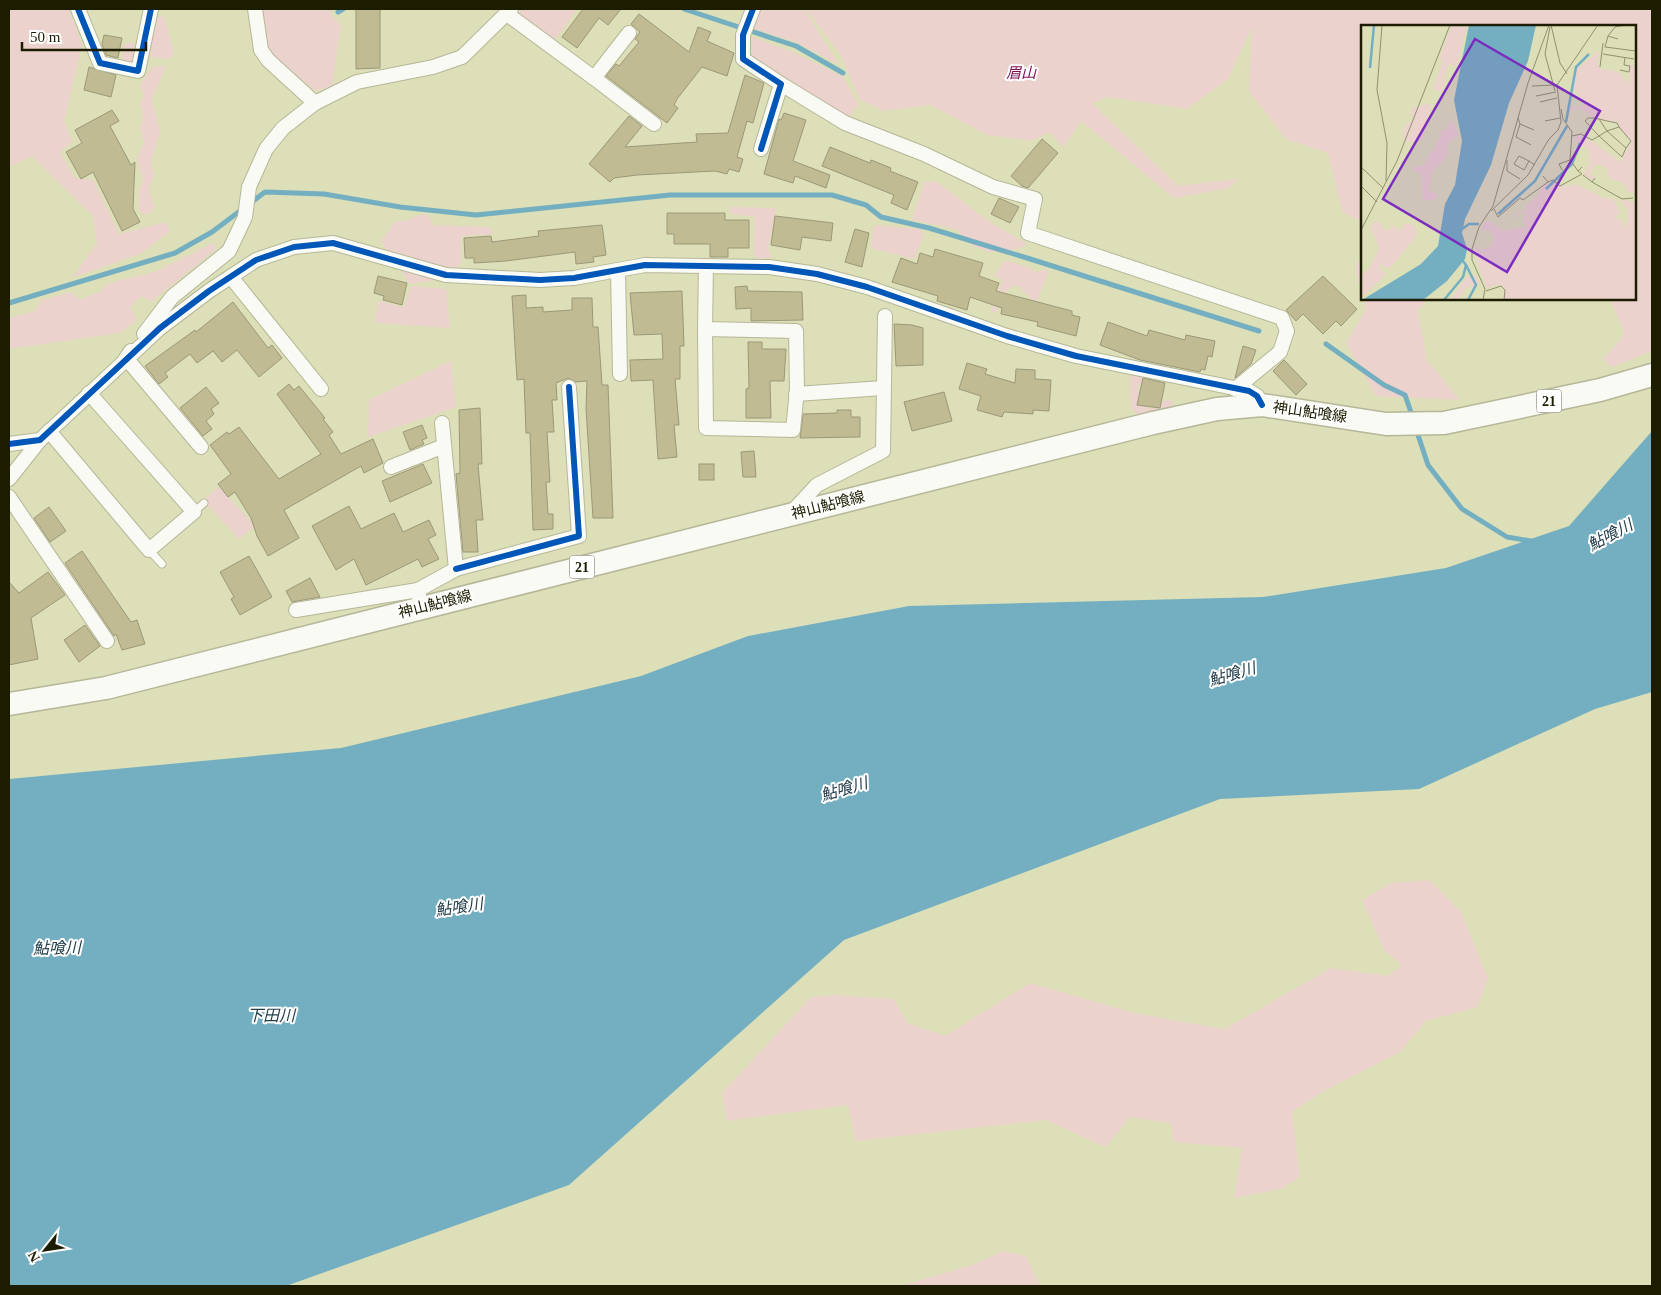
<svg xmlns="http://www.w3.org/2000/svg" width="1661" height="1295" viewBox="0 0 1661 1295" font-family="'Times New Roman','Noto Sans JP',serif">
<style>
.green{fill:#ecd2cc}
.water{fill:#73afc0}
.lines{fill:none;stroke-linecap:round;stroke-linejoin:round}
.stream{stroke:#73afc0;stroke-width:5}
.building{fill:#c1bb94;stroke:#9b9878}
.service-casing{stroke:#b5b798;stroke-width:9}
.minor-casing{stroke:#b5b798;stroke-width:16}
.primary-casing{stroke:#b5b798;stroke-width:25}
.service{stroke:#fafaf4;stroke-width:7}
.minor{stroke:#fafaf4;stroke-width:14}
.primary{stroke:#fafaf4;stroke-width:22}
.cycleway-casing{stroke:#fff;stroke-width:9}
.cycleway{stroke:#0057b8;stroke-width:6}
.labels{text-anchor:middle;dominant-baseline:central;stroke-width:4;stroke-linejoin:round;paint-order:stroke}
.shield{fill:#fff;stroke:#60604d;stroke-width:1}
.shield-label{font-size:14px;font-weight:bold;fill:#1c1c01}
.park-label{font-size:15px;font-style:italic;fill:#7f0a51;stroke:#fff}
.street-label{font-size:15px;fill:#1c1c01;stroke:#fff}
.water-label{font-size:16px;font-style:italic;fill:#233d4a;stroke:#fff}
.inset-river{fill:none;stroke:#73afc0;stroke-width:2.5}
.inset-road{fill:none;stroke:#90916f;stroke-width:1}
.view{fill:#7b2cbf;fill-opacity:0.15;stroke:#7b2cbf;stroke-width:2.5}
.inset-edge{fill:none;stroke:#1c1c01;stroke-width:2.5}
</style>
<rect width="100%" height="100%" fill="#dddfb8"/>
<g class="green">
<path d="M9,9H69L82,45L64,121L72,141L60,153L75,178L93,180L119,234L166,222L170,231L142,253L72,278L97,243L93,216L32,156L9,167Z"/>
<path d="M262,9H333L330,13L341,25L332,86L315,91L266,48Z"/>
<path d="M520,9H577L557,37L552,41L520,16Z"/>
<path d="M758,9H804L839,65L798,43L752,28Z"/>
<path d="M806,9H1652V351L1612,367L1603,359L1625,334L1610,299H1635V26H1362V222L1342,212L1328,153L1286,139L1249,91L1252,27L1228,79L1187,109L1108,97L1092,103L1178,186L1238,179L1229,188L1174,198L1081,121L1063,148L1050,132L1032,141L987,135L931,105L884,111L860,100L841,55Z"/>
<path d="M164,15L174,54L170,59L150,57L156,18Z"/>
<path d="M750,36L797,54L843,77L859,105L847,118L759,64L749,52Z"/>
<path d="M131,42L134,44L135,61L130,64L121,61L124,45Z"/>
<path d="M166,66L152,99L160,132L151,162L154,175L149,189L154,207L152,212L143,215L139,209V191L143,182L137,157L144,143L140,128L143,115L140,104L144,95L140,85L152,67Z"/>
<path d="M925,181L939,183L984,218L1027,244L1018,249L990,252L973,246L956,229L912,220Z"/>
<path d="M731,207L776,208L768,248L771,258H757L754,254L755,217L733,214L729,210Z"/>
<path d="M422,214L429,216L432,225L489,227L494,234L461,236V263L441,279L410,284L381,241L396,221H405Z"/>
<path d="M874,225L920,229L924,235L914,259L871,248Z"/>
<path d="M213,243L216,249L151,302L142,296L130,307L137,320L120,333L9,349V318L35,311L41,300L71,292L80,300L99,292L109,283L155,272Z"/>
<path d="M1362,256V297L1355,268Z"/>
<path d="M1005,260L1028,267L1035,272L1047,269L1048,273L1037,301L1035,323L1030,319L1033,300L1017,285C1004,290 1000,299 996,312H991L1003,280L994,275Z"/>
<path d="M411,286L446,289L450,328L375,323L378,301L404,307Z"/>
<path d="M1363,299H1427L1418,311L1427,360L1460,400L1376,396L1346,343L1366,310Z"/>
<path d="M451,361L456,407L368,437L369,400Z"/>
<path d="M1130,374L1144,376L1147,380L1137,386L1141,401L1148,409L1158,406L1165,400L1173,401L1170,410L1139,416L1131,408Z"/>
<path d="M219,487L255,526L239,539L203,500Z"/>
<path d="M1430,880L1461,912L1488,978L1477,1007L1426,1021L1400,1052L1319,1094L1292,1112L1300,1177L1281,1189L1234,1198L1242,1148L1174,1142L1171,1123L1130,1117L1106,1147L1046,1120L856,1141L848,1105L727,1121L722,1093L811,997L836,995L894,999L907,1023L945,1036L1030,983L1134,1013L1225,1029L1331,968L1388,976L1402,965L1384,950L1362,900L1391,883Z"/>
<path d="M1003,1251L1026,1256L1040,1286H901L975,1264Z"/>
</g>
<path class="water" d="M1652,431V692L1595,709L1419,789L1220,799L844,940L569,1185L286,1286H9V779L341,748L641,676L748,636L909,606L1263,597L1446,568L1569,526Z"/>
<g class="lines">
<g class="stream">
<path d="M684,9L796,46L843,73"/>
<path d="M338,12L343,9"/>
<path d="M9,303L175,253L212,232L265,192L324,194L400,207L476,215L670,195H832L866,205L881,217L929,228L1027,258L1259,331"/>
<path d="M1326,344L1384,385L1405,395L1413,418"/>
<path d="M1416,429L1428,465L1462,509L1507,537L1531,541"/>
</g>
</g>
<g class="building">
<path d="M356,9H380V68L356,69Z"/>
<path d="M583,9H621L608,25L599,18L577,48L562,37Z"/>
<path d="M639,14L689,52L698,27L711,32L707,41L734,53L727,76L702,67L677,99L674,105L678,108L667,123L606,76L616,64L619,66L639,42L635,39L640,32L631,24Z"/>
<path d="M104,35L122,38L118,58L106,55L102,44Z"/>
<path d="M89,67L116,75L111,97L84,90Z"/>
<path d="M745,75L764,83L753,123L747,121L737,157L743,159L739,172L729,169L727,174L715,171L637,175L614,178L610,182L589,164L629,116L642,126L625,147L697,142L696,134L728,133Z"/>
<path d="M112,110L119,121L110,126L131,165L135,162L133,209L140,222L122,231L93,172L81,179L66,152L82,143L75,130Z"/>
<path d="M784,113L806,120L793,161L830,175L826,188L795,176L793,183L764,174L779,119L781,120Z"/>
<path d="M1042,139L1058,153L1028,188L1022,186L1011,176Z"/>
<path d="M830,147L870,163L871,160L891,168L890,171L918,182L907,210L891,203L894,195L822,166Z"/>
<path d="M999,198L1019,207L1010,223L991,214Z"/>
<path d="M667,213H725V220H749V248H728V257H710V244H674V234H667Z"/>
<path d="M775,216L833,223L831,241L802,237L800,250L771,245Z"/>
<path d="M602,225L606,255L593,257L594,262L576,264L575,252L506,261L474,263V258H465L464,238L491,236L492,242L539,236L538,231Z"/>
<path d="M855,229L869,233L862,267L845,262Z"/>
<path d="M935,249L983,263L979,276L999,283L996,291L1072,311V315L1080,317L1076,336L1037,326L1038,322L1001,314L1002,308L970,297L967,310L937,301L938,296L892,282L901,258L917,264L920,253L933,257Z"/>
<path d="M378,276L407,283L402,305L383,300L384,296L374,293Z"/>
<path d="M1323,276L1357,309L1341,326L1336,321L1323,334L1303,314L1296,321L1286,310Z"/>
<path d="M747,286L748,291L802,292L803,320L751,321V308L736,309L735,287Z"/>
<path d="M682,291L684,346H680V379H675L679,425H674L677,457L658,459L653,380L631,381L630,360L663,359L662,334L634,335L630,293Z"/>
<path d="M526,295V308L543,307V312L572,310V298H592L593,327H598L602,385H608L613,518H593L586,408L587,381L576,382L568,378L556,383L557,400H552L554,432H547L550,482H546L548,514H553V529L533,530L530,433H526L524,379L517,380L512,296Z"/>
<path d="M233,302L268,348L272,345L282,358L259,377L237,350L222,362L213,351L197,363L190,354L165,373L168,377L159,384L145,366L195,330L196,332Z"/>
<path d="M1108,322L1147,336L1149,330L1185,340L1186,335L1215,341L1212,357L1208,356L1205,370L1201,369L1200,372L1140,360L1100,345Z"/>
<path d="M894,324L912,325L923,328V365L896,366Z"/>
<path d="M748,342H762V349H786L784,381H770L771,418H746V389L749,388Z"/>
<path d="M1243,346L1256,350L1251,364L1235,378Z"/>
<path d="M1284,360L1307,384L1296,395L1273,371Z"/>
<path d="M967,363L987,369L985,374L1015,383L1016,369L1035,370V379L1051,380L1049,411L1033,410V414L1004,412L1002,417L977,410L981,396L959,389Z"/>
<path d="M1143,378L1165,383L1160,408L1137,405Z"/>
<path d="M289,384L294,390L299,386L325,418L323,419L333,432L329,435L341,454L373,439L383,463L364,473L361,466L284,510L299,538L268,556L257,536L251,518L235,492L228,497L218,484L231,474L210,445L227,432L229,434L239,427L279,479L321,454L277,394Z"/>
<path d="M206,387L219,403L211,409L214,414L206,421L212,429L203,436L180,408Z"/>
<path d="M944,392L952,421L912,431L904,402Z"/>
<path d="M480,408L482,464H478L483,520H476L478,552H463L456,474L460,473L459,410Z"/>
<path d="M837,410H851V417H860V437L800,438L803,414L837,413Z"/>
<path d="M422,425L427,438L422,440L424,444L410,450L403,432Z"/>
<path d="M754,451L756,477H743L741,452Z"/>
<path d="M423,464L432,483L390,502L382,481Z"/>
<rect x="699" y="464" width="15" height="16"/>
<path d="M349,506L361,529L394,513L403,532L429,520L436,535L428,539L439,559L422,567L418,559L366,585L354,559L336,570L312,526Z"/>
<path d="M49,507L66,531L50,542L34,518Z"/>
<path d="M82,551L131,622L137,620L145,644L122,650L116,634L114,636L65,563Z"/>
<path d="M249,556L272,597L240,615L231,599L234,597L220,572Z"/>
<path d="M48,572L65,595L31,618L38,659L9,665V582L19,593Z"/>
<path d="M310,578L320,597L292,602L286,591Z"/>
<path d="M85,625L100,646L79,662L64,640Z"/>
</g>
<g class="lines">
<defs>
<g id="service">
<path d="M194,512L204,503"/>
<path d="M149,550L162,564"/>
</g>
<g id="minor">
<path d="M78,9L100,63L138,71L151,9"/>
<path d="M255,9L261,50L268,60L315,103"/>
<path d="M753,9L743,35V59L781,84L761,149"/>
<path d="M507,14L594,78L629,33"/>
<path d="M594,78L654,124"/>
<path d="M781,84L845,123L924,154L993,187L1035,199L1028,233L1282,318L1287,331L1280,352L1235,389"/>
<path d="M618,270L620,374"/>
<path d="M231,277L321,389"/>
<path d="M705,329L706,428L793,430L797,390L796,331L705,329L706,266"/>
<path d="M144,334L172,297L229,251L245,217L249,187L266,149L283,128L315,103L357,82L433,67L462,57L511,9"/>
<path d="M131,351L126,358L201,447"/>
<path d="M796,394L883,388"/>
<path d="M49,431L149,550L194,512L89,393"/>
<path d="M9,444L40,440L160,328L209,291L256,260L294,247L333,243L446,275L540,280L574,278L645,265L769,267L817,274L867,287L1007,336L1076,356L1249,391L1257,396L1262,405"/>
<path d="M391,467L444,446"/>
<path d="M9,479L40,440"/>
<path d="M9,497L107,641"/>
<path d="M791,513L817,485L883,451L885,316"/>
<path d="M456,569L579,536L569,387"/>
<path d="M421,608L418,590L456,569L442,423"/>
<path d="M296,610L418,590"/>
</g>
<path id="primary" d="M9,704L106,688L1153,423L1217,409L1262,405L1386,424L1444,423L1600,390L1652,375"/>
</defs>
<use href="#service" class="service-casing"/>
<use href="#minor" class="minor-casing"/>
<use href="#primary" class="primary-casing"/>
<use href="#service" class="service"/>
<use href="#minor" class="minor"/>
<use href="#primary" class="primary"/>
<defs>
<g id="cycleway">
<path d="M78,9L100,63L138,71L151,9"/>
<path d="M753,9L743,35V59L781,84L761,149"/>
<path d="M9,444L40,440L160,328L209,291L256,260L294,247L333,243L446,275L540,280L574,278L645,265L769,267L817,274L867,287L1007,336L1076,356L1249,391L1257,396L1262,405"/>
<path d="M456,569L579,536L569,387"/>
</g>
</defs>
<use href="#cycleway" class="cycleway-casing"/>
<use href="#cycleway" class="cycleway"/>
</g>
<g class="labels">
<g class="shield">
<rect x="1536.5" y="389.5" width="25" height="23" rx="4"/>
<rect x="569.5" y="555.5" width="25" height="23" rx="4"/>
</g>
<g class="shield-label">
<text x="1549" y="401">21</text>
<text x="582" y="567">21</text>
</g>
<g class="park-label">
<text x="1021" y="73">眉山</text>
</g>
<g class="street-label">
<text transform="translate(1310 412) rotate(8)">神山鮎喰線</text>
<text transform="translate(828 505) rotate(-14)">神山鮎喰線</text>
<text transform="translate(435 604) rotate(-14)">神山鮎喰線</text>
</g>
<g class="water-label">
<text transform="translate(1610 535) rotate(-28)">鮎喰川</text>
<text transform="translate(1232 674) rotate(-16)">鮎喰川</text>
<text transform="translate(844 789) rotate(-16)">鮎喰川</text>
<text transform="translate(459 907) rotate(-8)">鮎喰川</text>
<text transform="translate(57 948) rotate(-1)">鮎喰川</text>
<text x="271" y="1015">下田川</text>
</g>
</g>
<g transform="translate(1361 25)">
<rect width="275" height="275" fill="#dddfb8"/>
<path d="M91,0H103L105,4L96,41L87,39L81,67L72,64L82,36L78,34ZM240,25L236,36L239,44L256,46L269,59L268,39L275,41V36V169L266,166L263,158L249,154L246,143L235,139L228,148L233,152L231,155L223,149L227,140L230,141L227,125L212,114L219,109L227,113L259,137L270,118L256,98L230,92L221,84L210,85L207,90L208,78L213,83L222,81L223,74H217L216,65L214,64L209,70L216,43ZM62,78L70,80L62,114L44,118L42,108L46,97H51L53,93L49,89L52,81L59,82ZM90,94L98,109L86,120L87,131L71,147L68,167L76,168V171L74,175H62L60,149L53,146L55,139L59,142L66,137L67,129L73,125L81,105L85,106ZM191,156L194,157L185,164L194,157L197,161L218,160L231,167L238,163L232,168L245,174L252,173L259,188L254,192L263,197L265,205L267,185L258,174L275,178V275H144L143,261L131,260L126,265L113,226L114,221L121,225L130,221L133,213L130,206L119,205L124,197H131L141,206L161,202L166,205L162,195L168,186L156,190L153,196L154,189L167,184L165,181L177,170L180,162ZM16,196L26,206L33,200L38,207L44,198L49,199L54,201L56,211L28,244L19,239L18,244L24,247V251L0,273V250L9,243L18,223L9,201ZM113,249L119,257L113,262L106,261L97,275H90L106,251L111,254Z" fill="#ecd2cc"/>
<path d="M108,0H175L167,36L148,78L130,140L104,194L101,208L106,224L104,234L86,256L62,275H1L60,239L77,221L84,179L94,160L101,116L93,75Z" fill="#73afc0"/>
<path class="inset-river" d="M9,43L13,0M205,97L215,42L228,29M185,164L211,139L219,118M137,189L174,156L206,101M101,204L108,199H118M105,240L115,260L107,275M83,275L102,252L105,240L99,232"/>
<path class="inset-road" d="M21,0L16,65L26,118L25,156M190,0L199,38L206,49M189,2L184,29L194,66M247,11L244,22L275,26M257,14L247,11L254,2L265,0M242,29L273,34M239,42L242,18M259,45L268,47L269,41L263,40L264,32M171,61L192,60M175,71L195,67M179,77L196,73M200,84L202,94L211,107L209,135L217,146L221,142M157,93L159,99L173,105M184,96L199,93M159,99L155,112L170,120M258,102L270,116L265,123L246,106L238,111L261,132L265,123M211,111L220,109L231,115L238,111L224,96L227,93H233L238,94L246,96L256,98L258,102L246,106L238,94M146,135V146L159,154M168,136L158,131L153,139L163,145L168,136L174,140M0,142L22,163M201,145L198,139L209,135M222,150L231,157L234,153M182,151L187,157L192,155L199,161L221,149L217,146M231,157L261,174L272,173M0,161L16,177M133,184L137,192L159,173L162,175L187,157M130,186L167,150L188,114L197,105L200,97L196,60L237,0M0,205L36,136L89,0M125,266L140,261L144,265L143,275M122,275L124,264L111,235V224L118,202L132,181L167,58L188,0"/>
<path class="view" d="M114,14L239,86L146,247L22,174Z"/>
<rect width="275" height="275" class="inset-edge"/>
</g>
<rect width="1661" height="1295" fill="none" stroke="#1c1c01" stroke-width="20"/>
<g transform="translate(45 1250) rotate(240)" stroke="#ffffff" stroke-width="4" paint-order="stroke">
<path d="M0-4L9 19L0 12L-9 19Z" fill="#1c1c01"/>
<text y="-8" font-size="14" font-weight="bold" text-anchor="middle" fill="#1c1c01">N</text>
</g>
<path d="M22 42v8h124v-8" fill="none" stroke="#1c1c01" stroke-width="2.5"/>
<text x="30" y="42" font-size="15" fill="#1c1c01" stroke="#ffffff" stroke-width="4" paint-order="stroke">50 m</text>
</svg>
